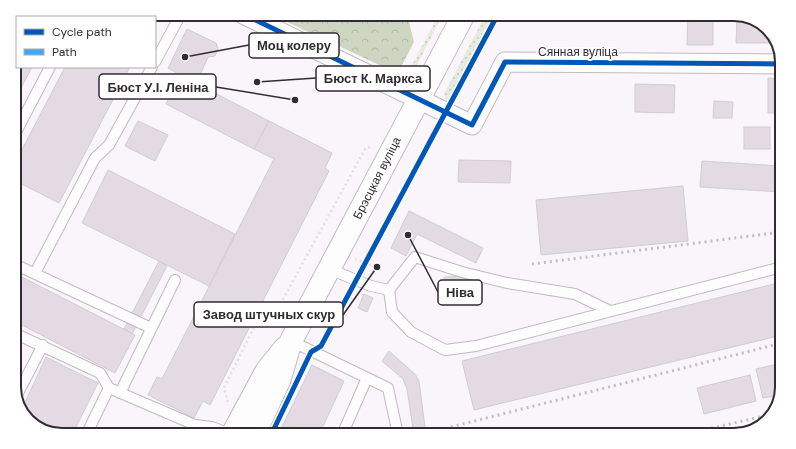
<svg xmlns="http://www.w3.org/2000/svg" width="796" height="449" viewBox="0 0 796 449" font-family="'DM Sans',sans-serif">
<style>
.grass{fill:url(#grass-dots)}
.forest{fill:url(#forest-crowns)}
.building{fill:#e3dae4;stroke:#d1cdd2}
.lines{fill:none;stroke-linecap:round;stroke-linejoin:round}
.lane-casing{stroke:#bfbbc0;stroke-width:12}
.street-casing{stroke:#bfbbc0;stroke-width:21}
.primary-casing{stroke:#bfbbc0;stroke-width:24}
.path{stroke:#e0dfe2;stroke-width:2.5;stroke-dasharray:2 3;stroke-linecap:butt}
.lane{stroke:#fefdfe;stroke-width:10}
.street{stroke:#fefdfe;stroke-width:19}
.primary{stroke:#fefdfe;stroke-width:22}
.rail{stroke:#c1bfc1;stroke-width:3;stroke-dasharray:2 4;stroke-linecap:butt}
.quiet{stroke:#3fa9f5;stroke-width:4;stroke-dasharray:8 4;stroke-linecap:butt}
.cycleway-casing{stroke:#fff;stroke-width:8}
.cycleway{stroke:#0057b8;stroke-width:5}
.labels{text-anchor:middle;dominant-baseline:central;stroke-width:4;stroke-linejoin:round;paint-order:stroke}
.street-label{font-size:12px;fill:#312c31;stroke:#fff}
.rim{fill:none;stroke:#312c31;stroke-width:2}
.leader{fill:none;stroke:#312c31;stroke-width:1.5}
.callout-dot{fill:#312c31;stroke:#fff;stroke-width:1.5}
.callout{fill:#fff;stroke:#312c31;stroke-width:1.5}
.callout-label{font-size:13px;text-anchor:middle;font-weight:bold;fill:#312c31}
</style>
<defs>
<pattern id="grass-dots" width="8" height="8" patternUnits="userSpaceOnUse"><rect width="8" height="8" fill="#e5ebdd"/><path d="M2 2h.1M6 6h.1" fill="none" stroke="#c5cabe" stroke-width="1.8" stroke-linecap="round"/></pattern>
<pattern id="forest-crowns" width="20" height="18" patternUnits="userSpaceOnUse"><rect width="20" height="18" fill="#ced6c1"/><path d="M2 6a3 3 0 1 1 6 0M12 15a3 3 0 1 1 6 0" fill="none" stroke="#b1b8a6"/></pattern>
</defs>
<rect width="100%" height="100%" fill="#faf4fb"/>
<g class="grass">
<path d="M439,14H443L411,77H406Z"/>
<path d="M486,14H493L446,103L444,94Z"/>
</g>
<path class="forest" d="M270,14H407L414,42L401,67L390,70Z"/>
<g class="building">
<path d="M688,14H713V45H687Z"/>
<path d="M737,18L758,20L770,32L769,43H736Z"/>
<path d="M187,29L216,43L218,48L215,56L208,57L196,84L168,68Z"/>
<path d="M17,52V67H32L14,102V59Z"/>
<path d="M65,67H130L59,203L14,180V165Z"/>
<path d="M180,75L269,121L254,149L166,104Z"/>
<path d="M768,78L782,79V113H768Z"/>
<path d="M635,84L675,85L674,113L635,112Z"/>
<path d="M714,101L733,102L732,118H713Z"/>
<path d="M138,121L168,135L155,161L125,146Z"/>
<path d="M269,121L332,153L325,168L329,171L210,405L203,401L194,418L148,395L157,377L162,379L274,159L254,149Z"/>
<rect x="744" y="127" width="26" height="22"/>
<path d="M459,160L511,161L510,183L458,182Z"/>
<path d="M702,161L782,166V192L700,187Z"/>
<path d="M108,170L235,234L209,286L82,223Z"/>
<path d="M683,186L688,241L541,255L536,200Z"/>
<path d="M409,211L483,248L476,263L417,234L406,256L391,248Z"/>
<path d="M159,261L167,266L132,334L124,329Z"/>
<path d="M20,276L135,335L115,373L14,321V288Z"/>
<path d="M467,276V284H479V299L445,300L444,277Z"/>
<path d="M782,282V335L474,410L462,361Z"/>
<path d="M364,294L373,298L367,312L358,308Z"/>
<path d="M389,351L415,374L419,381L426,435H414L407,389L403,379L382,361Z"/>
<path d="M46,357L98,383L72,435H62L38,429L21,411Z"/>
<path d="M782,363V388L780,395L763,398L756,369Z"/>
<path d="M312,365L344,381L319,435H278Z"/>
<path d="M750,375L756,401L704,414L697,388Z"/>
</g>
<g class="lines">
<defs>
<g id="lane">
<path d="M99,14L105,17"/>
<path d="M76,17L77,14"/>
<path d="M155,62L181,14"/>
<path d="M14,136L50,67"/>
<path d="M14,264L151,328"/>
<path d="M329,269L371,286L389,290L392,312L411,332L445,350L476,346L782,267"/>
<path d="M35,273L95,158L109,145L152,67"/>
<path d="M389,290L415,257L462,272L507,283L575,294L610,311"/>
<path d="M14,333L100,373L109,388L195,425L212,427L232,435"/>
<path d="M291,341L388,388L398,435"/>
<path d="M120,393L175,280"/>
<path d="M16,397L43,345"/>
<path d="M86,435L109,388"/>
<path d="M342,435L367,378"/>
</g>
<path id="street" d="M243,14L472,125L505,62L782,64"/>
<g id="primary">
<path d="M232,435L267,370L285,348"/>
<path d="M254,435L279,381L291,341L464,14"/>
</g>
</defs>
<use href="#lane" class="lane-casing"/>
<use href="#street" class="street-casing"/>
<use href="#primary" class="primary-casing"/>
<g class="path">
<path d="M355,259L377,267"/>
<path d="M228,402L224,388L257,321L275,314L365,149L373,146"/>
</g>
<use href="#lane" class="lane"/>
<use href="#street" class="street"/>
<use href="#primary" class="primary"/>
<g class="rail">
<path d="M532,264L782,232"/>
<path d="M451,427L782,343"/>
<path d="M682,435L773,414"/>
</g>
<path class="quiet" d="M718,435L762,425"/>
<defs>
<g id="cycleway">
<path d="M243,14L472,125L505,62L782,64"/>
<path d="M271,435L311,352L321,346L498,14"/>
</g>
</defs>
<use href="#cycleway" class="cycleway-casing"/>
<use href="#cycleway" class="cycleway"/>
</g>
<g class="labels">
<g class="street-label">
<text x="578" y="52">Сянная вуліца</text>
<text transform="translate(377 178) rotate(-63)">Брэсцкая вуліца</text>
</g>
</g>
<path d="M0 0H796V449H0ZM62 21H734A41 41 0 0 1 775 62V387A41 41 0 0 1 734 428H62A41 41 0 0 1 21 387V62A41 41 0 0 1 62 21Z" fill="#fff" fill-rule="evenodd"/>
<path class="rim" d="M62 21H734A41 41 0 0 1 775 62V387A41 41 0 0 1 734 428H62A41 41 0 0 1 21 387V62A41 41 0 0 1 62 21Z"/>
<path class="leader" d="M185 57L249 45M257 82L316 78M295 100L216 87M408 235L438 292M377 267L343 315"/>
<g class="callout-dot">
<circle cx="185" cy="57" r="4"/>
<circle cx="257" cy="82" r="4"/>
<circle cx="295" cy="100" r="4"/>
<circle cx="408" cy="235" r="4"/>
<circle cx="377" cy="267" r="4"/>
</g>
<g class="callout">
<rect x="249" y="33" width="90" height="25" rx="4"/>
<rect x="316" y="66" width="114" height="25" rx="4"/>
<rect x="99" y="74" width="117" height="25" rx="4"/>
<rect x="438" y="280" width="44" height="25" rx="4"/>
<rect x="194" y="302" width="149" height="25" rx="4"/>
</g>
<g class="callout-label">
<text x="294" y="50">Моц колеру</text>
<text x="373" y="83">Бюст К. Маркса</text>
<text x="158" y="92">Бюст У.І. Леніна</text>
<text x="460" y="297">Ніва</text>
<text x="269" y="319">Завод штучных скур</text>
</g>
<rect x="16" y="16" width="140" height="52" fill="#ffffff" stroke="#adabad"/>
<rect x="24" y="29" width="20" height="6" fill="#0057b8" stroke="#adabad"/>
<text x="52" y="36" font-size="12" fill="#312c31">Cycle path</text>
<rect x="24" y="49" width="20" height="6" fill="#3fa9f5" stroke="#adabad"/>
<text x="52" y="56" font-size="12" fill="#312c31">Path</text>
</svg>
